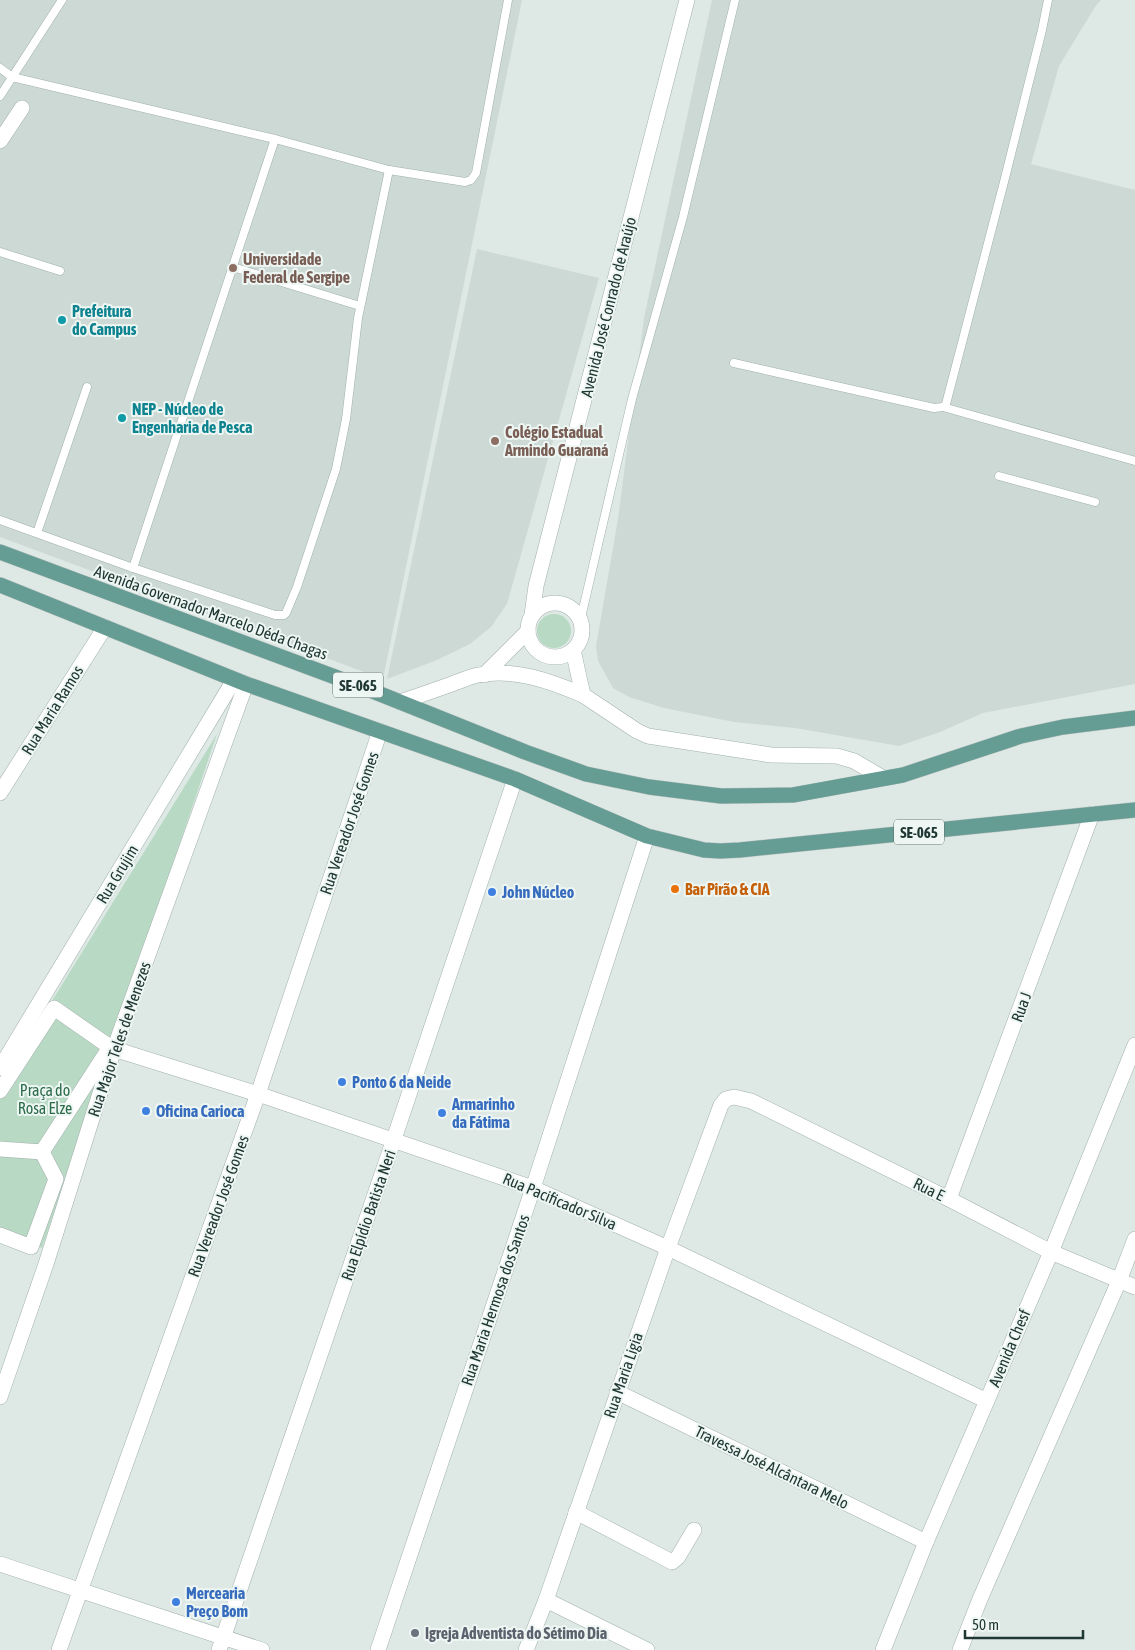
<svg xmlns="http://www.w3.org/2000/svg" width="1135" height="1650" viewBox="0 0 1135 1650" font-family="'Asap Condensed',sans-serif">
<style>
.built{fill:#ccd9d4}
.green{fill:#b8d9c4}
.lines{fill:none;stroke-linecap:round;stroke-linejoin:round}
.lane-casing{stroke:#a1b0ac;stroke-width:9}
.street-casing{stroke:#a1b0ac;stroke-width:16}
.primary-casing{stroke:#bcc3c2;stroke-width:16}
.lane{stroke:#fff;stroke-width:8}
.street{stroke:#fff;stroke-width:15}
.primary{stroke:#659c93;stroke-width:15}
.education-dot{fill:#8d6e63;stroke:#eef6f3;stroke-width:2}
.culture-dot{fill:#0f9aa8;stroke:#eef6f3;stroke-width:2}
.food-dot{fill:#e8710a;stroke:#eef6f3;stroke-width:2}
.shop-dot{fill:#3f7fe0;stroke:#eef6f3;stroke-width:2}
.worship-dot{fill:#6b7280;stroke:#eef6f3;stroke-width:2}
.labels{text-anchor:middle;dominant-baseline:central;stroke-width:4;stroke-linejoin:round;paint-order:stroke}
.shield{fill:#eef6f3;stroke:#5e716d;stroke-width:1}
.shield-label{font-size:15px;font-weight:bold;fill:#203833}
.education-label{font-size:16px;font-weight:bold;fill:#785e54;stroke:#eef6f3;text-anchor:start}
.street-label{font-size:16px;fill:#203833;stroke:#eef6f3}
.culture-label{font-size:16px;font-weight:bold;fill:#0d838f;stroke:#eef6f3;text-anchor:start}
.food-label{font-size:16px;font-weight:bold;fill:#c56008;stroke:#eef6f3;text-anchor:start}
.shop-label{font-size:16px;font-weight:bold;fill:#366cbe;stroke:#eef6f3;text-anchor:start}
.park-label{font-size:16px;fill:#2d6c4b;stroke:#eef6f3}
.worship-label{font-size:16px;font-weight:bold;fill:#5b616d;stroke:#eef6f3;text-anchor:start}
</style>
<rect width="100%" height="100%" fill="#dee9e5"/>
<g class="built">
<path d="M0,0H522L383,679L0,537Z"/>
<path d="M712,0H1101L1095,7L1059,66L1031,164L1135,190V684L983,713L940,732L899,746L795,728L734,722L664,708L629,697L613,688L598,661L596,646L618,519L644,318Z"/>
<path d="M477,249L599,278L507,604L491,627L470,644L437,660L387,679Z"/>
</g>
<g class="green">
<circle cx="554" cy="631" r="17"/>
<path d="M217,734L42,1248L0,1233V1085Z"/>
</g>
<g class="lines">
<defs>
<g id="lane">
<path d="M0,68L12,77L275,139L389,170L465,182L471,180L476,173L508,0"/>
<path d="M0,96L62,0"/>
<path d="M0,252L60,271"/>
<path d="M233,267L360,306"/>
<path d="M734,363L934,408L943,407L946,404L1004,182L1042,30L1048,0"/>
<path d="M943,407L1135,461"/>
<path d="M999,476L1095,502"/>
<path d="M0,520L133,568L275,615H284L286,613L297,587L336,469L346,419L358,318L389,170"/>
<path d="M37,533L87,387"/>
<path d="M133,568L275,139"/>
<path d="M580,622L632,399L683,217L735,0"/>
</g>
<g id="street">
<path d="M0,141L22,108"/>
<circle cx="555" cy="630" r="27"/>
<path d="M532,615L536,586L687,0"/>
<path d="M573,650L583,695L637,731L648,736L771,755L837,756L854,761L883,778"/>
<path d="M484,675L528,631"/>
<path d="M400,702C418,696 435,690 452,684C460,681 469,677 478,675C515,668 550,681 583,695"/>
<path d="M0,793L105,627"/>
<path d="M114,1049L258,1094L533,1188L668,1248L987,1401"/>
<path d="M0,1068L234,680"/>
<path d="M0,1091L54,1008L110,1047L42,1152"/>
<path d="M0,1149L42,1152"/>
<path d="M949,1199L1092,814"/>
<path d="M0,1235L31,1247L56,1179L42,1152"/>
<path d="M617,1392L926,1542"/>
<path d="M0,1397L46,1264L114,1049L246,684"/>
<path d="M576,1512L672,1562L678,1557L694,1530"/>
<path d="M0,1564L262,1650"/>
<path d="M546,1600L647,1650"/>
<path d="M59,1650L258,1094L380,731"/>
<path d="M219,1650L394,1139L515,779"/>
<path d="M378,1650L533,1188L647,836"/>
<path d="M526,1650L546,1600L668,1248L721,1105L726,1099L734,1097L751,1101L949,1199L1051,1252L1135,1287"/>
<path d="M883,1650L926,1542L1051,1252L1135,1045"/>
<path d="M960,1650L980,1599L1119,1281L1135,1239"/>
</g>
<g id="primary">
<path d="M0,552L370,690L525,752L586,774L649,787L721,796L793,795L903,775L1021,736L1063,727L1135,718"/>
<path d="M0,585L246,684L515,779L647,836L704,850L720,851L740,850L1135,810"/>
</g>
</defs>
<use href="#lane" class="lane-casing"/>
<use href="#street" class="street-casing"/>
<use href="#primary" class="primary-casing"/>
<use href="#lane" class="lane"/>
<use href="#street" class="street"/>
<use href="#primary" class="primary"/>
</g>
<g class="education-dot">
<circle cx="233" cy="268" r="5"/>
<circle cx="495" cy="441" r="5"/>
</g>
<g class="culture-dot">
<circle cx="62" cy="320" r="5"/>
<circle cx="122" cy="418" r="5"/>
</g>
<circle class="food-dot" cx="675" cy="889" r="5"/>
<g class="shop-dot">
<circle cx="492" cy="892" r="5"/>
<circle cx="342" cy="1082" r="5"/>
<circle cx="146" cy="1111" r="5"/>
<circle cx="442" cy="1113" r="5"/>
<circle cx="176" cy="1602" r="5"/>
</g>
<circle class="worship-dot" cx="415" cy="1633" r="5"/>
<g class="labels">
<g class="shield">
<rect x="333" y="672.5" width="50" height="25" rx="4"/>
<rect x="894" y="819.5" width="50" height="25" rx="4"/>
</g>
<g class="shield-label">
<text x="358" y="685">SE-065</text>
<text x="919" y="832">SE-065</text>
</g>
<g class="education-label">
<text x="243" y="259">Universidade<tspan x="243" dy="18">Federal de Sergipe</tspan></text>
<text x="505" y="432">Colégio Estadual<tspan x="505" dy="18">Armindo Guaraná</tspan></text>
</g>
<g class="street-label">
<text transform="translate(608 307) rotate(-76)">Avenida José Conrado de Araújo</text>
<text transform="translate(211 612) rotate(20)">Avenida Governador Marcelo Déda Chagas</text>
<text transform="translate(52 710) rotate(-58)">Rua Maria Ramos</text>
<text transform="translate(349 823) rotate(-71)">Rua Vereador José Gomes</text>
<text transform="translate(117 874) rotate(-59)">Rua Grujim</text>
<text transform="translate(1021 1007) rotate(-70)">Rua J</text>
<text transform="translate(119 1039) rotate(-71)">Rua Major Teles de Menezes</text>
<text transform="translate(929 1189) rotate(26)">Rua E</text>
<text transform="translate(560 1201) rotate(23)">Rua Pacificador Silva</text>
<text transform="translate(218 1206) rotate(-70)">Rua Vereador José Gomes</text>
<text transform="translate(368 1215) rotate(-71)">Rua Elpídio Batista Neri</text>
<text transform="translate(495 1300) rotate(-71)">Rua Maria Hermosa dos Santos</text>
<text transform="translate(1009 1348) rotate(-67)">Avenida Chesf</text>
<text transform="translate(623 1375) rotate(-71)">Rua Maria Ligia</text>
<text transform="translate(772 1467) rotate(26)">Travessa José Alcântara Melo</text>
</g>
<g class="culture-label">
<text x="72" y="311">Prefeitura<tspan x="72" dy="18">do Campus</tspan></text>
<text x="132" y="409">NEP - Núcleo de<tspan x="132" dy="18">Engenharia de Pesca</tspan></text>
</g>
<g class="food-label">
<text x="685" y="889">Bar Pirão &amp; CIA</text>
</g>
<g class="shop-label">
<text x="502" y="892">John Núcleo</text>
<text x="352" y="1082">Ponto 6 da Neide</text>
<text x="452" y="1104">Armarinho<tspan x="452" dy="18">da Fátima</tspan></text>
<text x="156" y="1111">Oficina Carioca</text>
<text x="186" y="1593">Mercearia<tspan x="186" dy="18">Preço Bom</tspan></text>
</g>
<g class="park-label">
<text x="45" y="1090">Praça do<tspan x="45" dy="18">Rosa Elze</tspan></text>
</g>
<g class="worship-label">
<text x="425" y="1633">Igreja Adventista do Sétimo Dia</text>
</g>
</g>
<path d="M965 1630v8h118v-8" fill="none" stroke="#203833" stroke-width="2.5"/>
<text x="972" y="1630" font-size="15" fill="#203833" stroke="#eef6f3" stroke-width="4" paint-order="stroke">50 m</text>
</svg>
